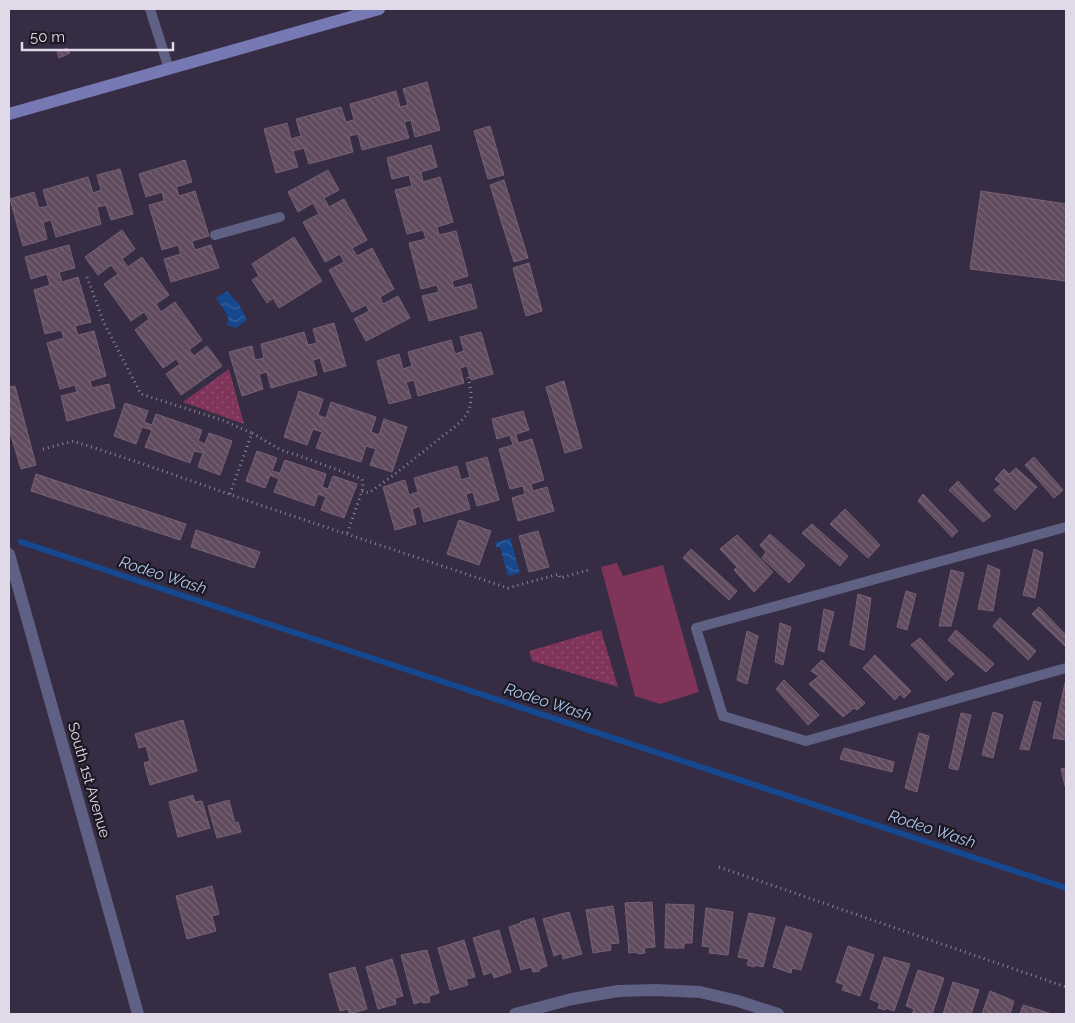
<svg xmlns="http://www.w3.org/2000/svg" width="1075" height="1023" viewBox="0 0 1075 1023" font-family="Raleway,sans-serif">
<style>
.green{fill:#80345a}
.park{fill:url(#park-dots)}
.water{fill:url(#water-waves)}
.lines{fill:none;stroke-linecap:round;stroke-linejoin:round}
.stream{stroke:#15488f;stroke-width:6}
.building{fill:url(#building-back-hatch);stroke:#776176}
.path{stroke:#8d8497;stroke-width:3;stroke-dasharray:1 4;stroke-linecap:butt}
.service{stroke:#5e6084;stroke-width:10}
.minor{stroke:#5e6084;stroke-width:12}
.secondary{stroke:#7679b3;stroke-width:12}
.labels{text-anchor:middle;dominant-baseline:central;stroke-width:4.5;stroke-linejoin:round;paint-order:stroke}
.street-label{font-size:15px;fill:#e0d9e8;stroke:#1c1721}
.water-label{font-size:16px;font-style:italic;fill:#aac5ec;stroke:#1c1721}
</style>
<defs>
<pattern id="park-dots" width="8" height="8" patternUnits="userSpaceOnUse" patternTransform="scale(1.25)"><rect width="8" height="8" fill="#80345a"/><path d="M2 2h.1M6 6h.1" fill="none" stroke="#925172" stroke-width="1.8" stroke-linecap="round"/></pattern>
<pattern id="water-waves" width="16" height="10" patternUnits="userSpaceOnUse" patternTransform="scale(1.25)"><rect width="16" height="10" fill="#15488f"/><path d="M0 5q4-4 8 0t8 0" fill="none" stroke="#37629f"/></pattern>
<pattern id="building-back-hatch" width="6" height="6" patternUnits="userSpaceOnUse" patternTransform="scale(1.25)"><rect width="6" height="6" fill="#5f4a5e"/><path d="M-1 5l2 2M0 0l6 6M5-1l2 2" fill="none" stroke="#766475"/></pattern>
</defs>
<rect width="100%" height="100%" fill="#362c43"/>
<path class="green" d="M617,563L623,576L663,565L699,692L660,704L635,696L601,567Z"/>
<g class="park">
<path d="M229,369L244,424L183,402Z"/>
<path d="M601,630L618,687L532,661L529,651Z"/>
</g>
<g class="water">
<path d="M227,291L239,304L247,320L236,328L227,325L228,316L216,298Z"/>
<path d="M510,538L520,573L508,576L500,547H496L495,543Z"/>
</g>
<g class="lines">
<path class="stream" d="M21,542L1066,888"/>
</g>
<g class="building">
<path d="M67,48L70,53L59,58L57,52Z"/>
<path d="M427,82L440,130L415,137L411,120L404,122L409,138L362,150L358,134L349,136L353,152L309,164L304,148L293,151L298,167L276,173L264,129L287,123L291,139L301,136L296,119L341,107L346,122L354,120L350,104L396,91L400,107L408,105L403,89Z"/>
<path d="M490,126L504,175L488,179L474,131Z"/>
<path d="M431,145L437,167L421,172L423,182L440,177L453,222L437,227L439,235L456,231L468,276L452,281L454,288L471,284L477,308L429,321L422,296L439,292L437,285L421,289L409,243L426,239L423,230L407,234L395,190L412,186L409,175L392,179L387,158Z"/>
<path d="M185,160L192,182L176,187L179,196L195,191L209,236L192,241L195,250L211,245L219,268L171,282L164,259L181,254L178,245L162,250L149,205L164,201L162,192L146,197L139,174Z"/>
<path d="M120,169L133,214L111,220L106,205L97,207L101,224L56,237L51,220L43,222L47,239L23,246L10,199L34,192L39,208L48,206L43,190L88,177L93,193L101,190L97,175Z"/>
<path d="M328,170L339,190L324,198L329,207L344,199L367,240L352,248L357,256L372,248L394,289L380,297L383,304L398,296L410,318L366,341L354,319L369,311L366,305L352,312L329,270L344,262L340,254L325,262L303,222L319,214L313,203L298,212L288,192Z"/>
<path d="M504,180L528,258L514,262L490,185Z"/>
<path d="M981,191L1066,204V281L970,269Z"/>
<path d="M122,230L135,249L122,259L128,267L142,257L169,295L156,304L161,312L175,302L202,340L189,350L194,356L207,346L222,366L181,395L166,374L180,364L176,359L163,368L135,330L149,319L144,312L131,321L104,284L118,274L111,265L98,275L85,257Z"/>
<path d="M294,237L322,281L279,308L273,298L267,303L252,280L259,276L252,264Z"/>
<path d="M69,245L75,268L59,272L62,282L78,277L91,322L75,326L78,335L94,331L106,376L90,381L92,388L109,384L115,408L67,421L61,396L77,392L75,385L60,389L47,343L64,338L61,330L45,334L34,290L50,285L47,274L31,279L25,257Z"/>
<path d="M529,263L542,311L526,316L513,268Z"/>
<path d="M334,323L346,366L324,372L320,358L313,360L317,375L271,388L267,372L259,374L263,389L242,396L229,352L252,346L255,360L264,358L261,344L304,332L308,345L317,343L313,329Z"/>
<path d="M481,332L493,374L471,380L467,366L460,368L464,383L418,396L414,380L406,382L411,398L389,404L377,361L399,354L403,369L412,366L408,352L451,340L455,354L464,351L460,337Z"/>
<path d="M564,381L582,448L565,453L546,387Z"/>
<path d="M15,386L36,465L21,469L9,429V387Z"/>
<path d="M299,391L323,399L318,415L326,418L331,402L376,417L371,432L379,435L384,419L407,427L392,472L370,465L376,449L366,446L361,462L316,448L322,432L313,429L307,445L284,437Z"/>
<path d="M125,403L148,411L144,422L152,425L156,414L202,430L198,441L205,444L209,433L232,441L220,475L198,467L203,453L194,451L190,463L145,447L152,430L142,427L136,444L114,436Z"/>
<path d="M523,411L529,430L516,434L518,443L532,439L544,480L531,484L533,491L547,487L554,511L518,521L512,498L525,494L523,486L510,489L499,449L513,445L510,435L497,439L492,419Z"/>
<path d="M257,451L277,458L272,471L280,473L285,460L326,474L322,487L328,489L333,476L357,484L344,518L321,510L326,497L318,494L314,506L274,492L279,479L270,475L265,488L246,481Z"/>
<path d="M487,457L499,500L477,506L473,492L466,494L470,509L424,522L420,506L412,509L416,524L395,530L383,487L405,480L409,495L418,492L414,478L457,466L461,480L470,477L466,463Z"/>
<path d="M1034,457L1063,490L1054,498L1025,465Z"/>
<path d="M1016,468L1037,487L1015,510L994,490L1001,484L995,479L1004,469L1009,474Z"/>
<path d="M36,474L186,524L180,540L31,491Z"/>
<path d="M958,481L991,516L983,522L949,490Z"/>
<path d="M923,494L958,531L952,537L918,501Z"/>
<path d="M845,509L880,545L868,558L830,524Z"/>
<path d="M459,520L491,531L479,565L447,554Z"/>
<path d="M812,524L848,556L840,566L802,533Z"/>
<path d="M196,530L260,552L254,568L191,547Z"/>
<path d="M538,531L549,567L529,572L519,536Z"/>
<path d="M770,534L805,565L789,583L762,558L766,552L760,545Z"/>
<path d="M737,535L773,572L754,592L734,570L737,567L720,549Z"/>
<path d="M691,549L737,591L729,600L683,558Z"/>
<path d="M1034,549L1043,553L1035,598L1023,595Z"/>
<path d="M988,565L1000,570L993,611L978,609Z"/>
<path d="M951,570L964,573L951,626H939Z"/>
<path d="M906,591L916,594L907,630L897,627Z"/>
<path d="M858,594L871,598L864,650L850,645Z"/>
<path d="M1039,607L1066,635V647L1032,614Z"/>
<path d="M824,609L834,612L824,652L818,650Z"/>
<path d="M1000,618L1036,651L1028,660L993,626Z"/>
<path d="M780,623L791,627L783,665L775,662Z"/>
<path d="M956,630L994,664L986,672L948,640Z"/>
<path d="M747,631L758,636L747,684L737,680Z"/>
<path d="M920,638L954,674L946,681L911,645Z"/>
<path d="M875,655L911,691L904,698L900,694L895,700L863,668Z"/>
<path d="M822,660L865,703L857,710L854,708L843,717L809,684L819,676L811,671Z"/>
<path d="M784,680L819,715L808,725L776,689Z"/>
<path d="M1065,683H1066V740L1053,738Z"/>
<path d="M1034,701L1041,703L1029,750L1020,749Z"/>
<path d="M993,712L1003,715L993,758L982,755Z"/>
<path d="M961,713L971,715L958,770L949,768Z"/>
<path d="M183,720L197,771L150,785L144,763L150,761L146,746L139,748L135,734Z"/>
<path d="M919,733L929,736L917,792L905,788Z"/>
<path d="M844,748L894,762L892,772L840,759Z"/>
<path d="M1066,768V786H1065L1061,769Z"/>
<path d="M193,795L195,802L202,801L210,828L178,837L169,802Z"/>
<path d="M229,800L235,823L238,822L241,832L217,838L208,806Z"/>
<path d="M212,886L219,914L212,916L216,931L187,939L176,896Z"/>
<path d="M640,902V903L652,902L655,947L644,948L645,953L638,954L637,952L629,953L625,903Z"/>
<path d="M666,904L694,905L692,943H684V948H665Z"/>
<path d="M613,906L619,943L610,944L611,950L593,953L586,910Z"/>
<path d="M706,908L733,912L728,955L709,953L710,947L702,946Z"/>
<path d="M569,912L582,954L563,959L562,953L554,956L543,919Z"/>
<path d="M749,913L775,918L763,967L755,965L754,967L747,965L749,959L738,957Z"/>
<path d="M534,918L547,966L539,969L540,971L533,972L531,967L521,970L509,927L521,923L520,922Z"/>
<path d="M786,926L812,934L801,970L792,968L791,973L773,967Z"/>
<path d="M499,930L511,972L494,978L492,972L484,975L473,938Z"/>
<path d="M464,940L475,977L466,979L468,985L450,990L438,948Z"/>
<path d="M848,946L874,955L860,996L842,990L844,985L836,982Z"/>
<path d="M427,950L439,993L429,996L430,1002L423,1003V1001L414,1004L401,955Z"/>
<path d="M884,957L910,964L894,1011L886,1008L885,1010L878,1008L880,1003L870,999Z"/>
<path d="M392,959L403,996L395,998L396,1004L378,1009L366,967Z"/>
<path d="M355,967L367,1009L349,1014L348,1009L340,1011L329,974Z"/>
<path d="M918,970L944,978L932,1014H912L914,1009L906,1006Z"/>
<path d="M953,982L979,990L971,1014H943Z"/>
<path d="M990,991L1014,1001L1010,1014H982Z"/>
<path d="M1023,1005L1049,1013V1014H1020Z"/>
</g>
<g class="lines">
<g class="path">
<path d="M87,277L104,323L141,394L222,420L252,433"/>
<path d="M43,449L73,441L143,464L263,506L508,588L559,574L560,578L588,570"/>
<path d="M362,491L369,493C394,475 417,457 440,438C449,431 460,424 466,415C474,403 471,389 468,377"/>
<path d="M230,494L252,433L281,450L297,455L362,479L363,486L362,491L347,534"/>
<path d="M719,867L1066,987"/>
</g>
<g class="service">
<path d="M150,9L169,69"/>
<path d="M215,235L280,217"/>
<path d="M1066,527L696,628L723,716L806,741L1066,668"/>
</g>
<g class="minor">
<path d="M9,554L138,1014"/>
<path d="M515,1014L572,999L618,991L656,990L700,992L738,1001L778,1014"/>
</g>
<path class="secondary" d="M9,114L379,9"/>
</g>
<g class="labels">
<g class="street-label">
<text transform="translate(89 780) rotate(74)">South 1st Avenue</text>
</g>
<g class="water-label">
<text transform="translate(163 575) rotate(18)">Rodeo Wash</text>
<text transform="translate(548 702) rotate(18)">Rodeo Wash</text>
<text transform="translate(932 829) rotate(18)">Rodeo Wash</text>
</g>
</g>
<rect width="1075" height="1023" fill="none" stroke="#e0d9e8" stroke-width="20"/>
<path d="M22 42v8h151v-8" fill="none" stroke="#e0d9e8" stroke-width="2.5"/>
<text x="30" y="42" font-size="15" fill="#e0d9e8" stroke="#1c1721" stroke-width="4" paint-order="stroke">50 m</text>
</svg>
